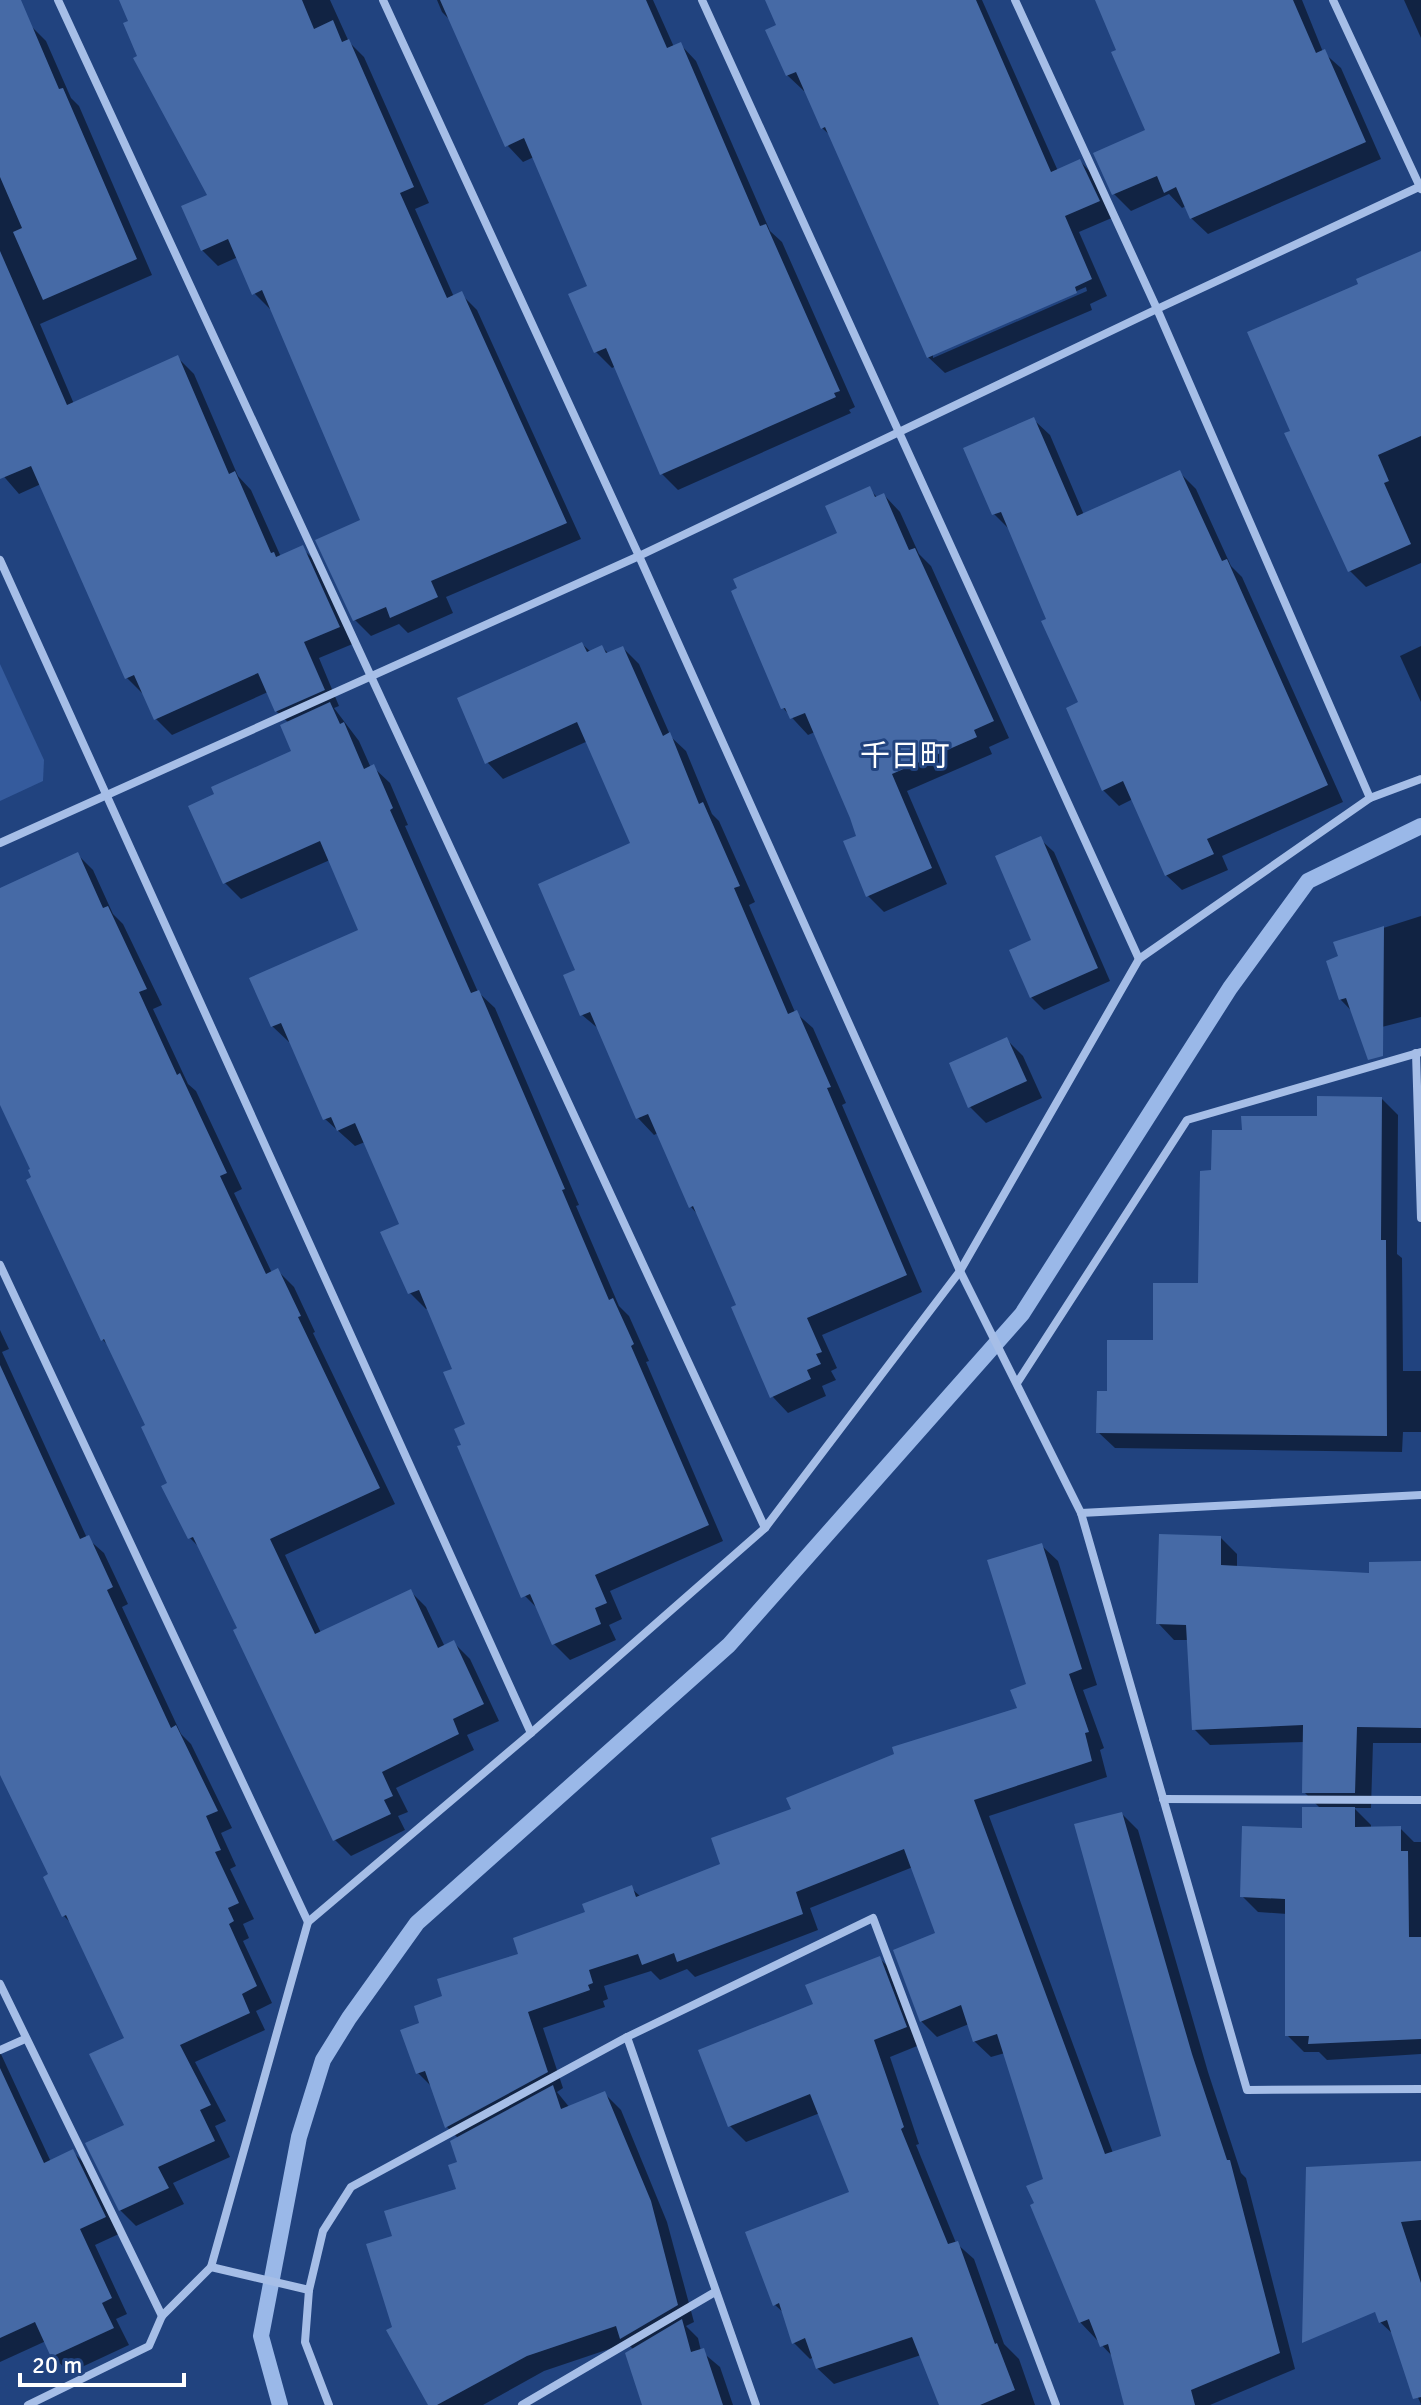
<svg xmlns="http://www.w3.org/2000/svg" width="1421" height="2405" viewBox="0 0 1421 2405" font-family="Signika,'Noto Sans JP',sans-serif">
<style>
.green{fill:#355b9d}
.shadow{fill:#0007;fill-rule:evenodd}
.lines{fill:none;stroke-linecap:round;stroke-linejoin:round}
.stream{stroke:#9ab8e8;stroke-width:16}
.building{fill:#466aa6}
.minor{stroke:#a6bee7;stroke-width:8}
.labels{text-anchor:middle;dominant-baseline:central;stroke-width:6;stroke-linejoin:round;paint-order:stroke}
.neighbourhood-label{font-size:30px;fill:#fff;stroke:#21437f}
</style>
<rect width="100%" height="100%" fill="#21437f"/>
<path class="green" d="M0,664L44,760L43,781L0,801Z"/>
<g class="shadow">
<path d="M0,0H15L30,25L46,41L71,98L79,106L152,275L40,324L74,404L178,358L194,374L238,476L251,490L281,557L302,548L318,564L355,643L319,658L339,706L334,708L359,741L371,768L373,767L390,783L408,825L405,826L478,992L495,1008L579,1205L576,1206L619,1306L629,1316L649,1361L646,1362L723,1541L610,1591L622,1619L609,1625L616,1640L570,1660L554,1644L536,1607L520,1591L464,1446L468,1425L454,1370L428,1308L426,1309L410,1293L402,1225L365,1142L355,1146L325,1119L291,1041L289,1042L272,1026L361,931L330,860L241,899L225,883L294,752L289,723L276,711L268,692L172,735L155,718L143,694L127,678L41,484L19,494L0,472Z"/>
<path d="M121,0H330L349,42L364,57L429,203L415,209L454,297L461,294L477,310L581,539L446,597L453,613L408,633L399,624L371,636L355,620L318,541L362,521L272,308L270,309L254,293L238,257L218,266L202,250L209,196L140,57L131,22Z"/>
<path d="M437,0H653L674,47L680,44L696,61L770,231L782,242L855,407L849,410L851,413L678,490L662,474L616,366L612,368L596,352L590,287L534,157L523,162L507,145L453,23L442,12Z"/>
<path d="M767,0H982L1058,171L1080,161L1096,178L1114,217L1079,232L1107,296L1090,304L1092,310L945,373L928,357L831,136L822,128L806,90L804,91L787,75L779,26ZM1086,287L1087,291L933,358V353Z"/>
<path d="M1097,0H1302L1323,52L1341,68L1381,159L1208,234L1191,218L1186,206L1182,208L1169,194L1131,211L1114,194L1096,154L1147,131L1119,51Z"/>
<path d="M1404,0H1421V38Z"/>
<path d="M1421,258V563L1366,587L1350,571L1287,434L1292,432Z"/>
<path d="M1034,420L1050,435L1084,515L1180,473L1196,489L1231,566L1242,577L1343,802L1222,856L1228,870L1182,890L1166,875L1133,799L1119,806L1103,790L1081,703L1049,620L1010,530L994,514Z"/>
<path d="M869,489L878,498L884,495L900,512L919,554L931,566L1009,738L989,747L992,754L907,791L947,884L884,912L868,896L859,837L815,732L808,735L783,708L840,534Z"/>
<path d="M582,644L591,652L602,647L609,654L623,648L639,664L671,737L686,751L712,814L719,821L755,902L749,905L795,1012L813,1028L846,1103L842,1105L922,1292L822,1335L837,1368L831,1371L836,1380L822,1386L826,1396L788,1413L772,1396L738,1306L699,1216L691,1207L658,1133L654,1135L638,1118L600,1030L582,1015L577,971L633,844L588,741L503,779L487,762Z"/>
<path d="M1421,646V702L1400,656Z"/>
<path d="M1040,839L1054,852L1110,981L1044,1010L1031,997Z"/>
<path d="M77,854L93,870L113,914L123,924L162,1005L153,1009L188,1084L196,1091L242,1189L234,1193L272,1273L278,1271L294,1287L315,1332L313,1333L395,1504L285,1555L321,1633L410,1591L426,1607L445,1647L454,1643L470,1659L499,1721L467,1735L474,1750L396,1788L408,1812L398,1816L405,1830L351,1856L335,1840L240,1629L201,1549L190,1538L147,1426L110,1347L103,1340L34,1178L33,1170L0,1101V904Z"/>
<path d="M1421,916V1017L1370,1030L1340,999V958L1336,943Z"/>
<path d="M1006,1039L1023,1056L1042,1098L986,1123L970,1107Z"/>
<path d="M1382,1099L1398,1115L1397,1254L1402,1258L1403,1371H1421V1432H1403L1402,1452L1115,1448L1098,1432L1155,1342L1200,1285L1213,1172L1244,1132L1319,1118Z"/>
<path d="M0,1330L9,1349L2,1352L87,1538L104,1553L128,1604L122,1607L181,1734L191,1744L232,1828L221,1833L236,1866L230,1869L254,1919L243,1924L249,1938L243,1941L272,2003L256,2011L265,2030L195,2062L226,2121L215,2126L230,2157L173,2183L184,2204L136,2226L120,2210L126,2126V2038L73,1925L64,1916L46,1878L50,1875L0,1770Z"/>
<path d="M1221,1538L1237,1554V1568L1371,1575L1421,1563V1743H1373L1371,1808H1354L1371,1825V1829L1400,1828L1414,1842H1421V2054L1327,2060L1319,2052H1304L1287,2035V1914L1258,1912L1242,1896L1321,1809L1304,1792L1305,1742L1210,1745L1194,1729L1189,1640H1174L1158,1623Z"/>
<path d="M1041,1545L1058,1561L1097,1685L1083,1690L1104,1748L1100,1750L1107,1777L989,1816L1113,2153L1164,2137L1122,1814L1138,1830L1208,2072L1241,2173L1246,2178L1295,2369L1210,2405H1126L1113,2357L1080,2322L1046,2180L1005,2053L991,2057L974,2041L969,2024L937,2037L921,2021L937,1934L913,1867L810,1908L818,1930L695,1977L687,1969L660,1980L651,1971L604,1986L608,1999L603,2001L605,2007L543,2028L563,2088L557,2092L570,2108L604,2093L621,2110L667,2222L694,2322L686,2326L698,2338L701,2351L720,2367L733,2405H644L634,2350L627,2343L544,2371L483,2405H430L395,2328L459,2191L460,2163L459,2139L447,2127L434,2089L418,2073L422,2024L444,1998L521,1955L631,1888L641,1897L722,1865L793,1810L1019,1710L1029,1685Z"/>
<path d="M879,1958L896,1974L922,2044L890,2057L919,2144L916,2145L956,2243L974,2259L1004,2344L1019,2359L1035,2405H950L921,2355L834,2384L817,2368L814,2357L810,2359L793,2342L785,2314L775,2305L851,2194L820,2113L746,2142L730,2126L816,2005Z"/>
<path d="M0,2052L51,2162L72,2151L89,2168L121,2233L95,2245L127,2314L116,2319L129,2345L69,2373L53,2356L46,2341L0,2362Z"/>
<path d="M1421,2163V2404L1405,2370L1394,2335L1380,2322L1311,2169Z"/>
</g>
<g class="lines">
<path class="stream" d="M280,2405L261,2336L299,2137L323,2060L349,2018L417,1923L729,1645L1022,1314L1230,988L1308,881L1421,826"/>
</g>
<g class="building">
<path d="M0,0H21L59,89L63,88L137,259L43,300L13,232L22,228L0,177Z"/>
<path d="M119,0H302L314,29L333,20L342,42L349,39L414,187L400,193L447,298L462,291L567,523L431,581L438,597L390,618L386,607L353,621L315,540L360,520L262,290L252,295L228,239L201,251L181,206L207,195L133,58L137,56L123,23L128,21Z"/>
<path d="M440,0H646L667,48L681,42L760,226L766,224L840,391L834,393L836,397L660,475L606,348L594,353L568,294L587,286L524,138L505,147Z"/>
<path d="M765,0H976L1051,172L1080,159L1100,201L1065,216L1092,279L1075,287L1077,293L927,358L825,127L821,129L796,72L786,76L765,30L776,25Z"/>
<path d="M1095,0H1293L1316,53L1325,49L1366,142L1190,219L1176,187L1164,193L1157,176L1112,195L1093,153L1145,130L1111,52L1116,50Z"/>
<path d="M0,251L67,405L178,355L229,474L235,471L271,553L274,552L276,557L303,545L340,627L304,642L325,690L275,712L258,673L154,720L134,675L125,679L31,466L0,479Z"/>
<path d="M1421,251V436L1378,455L1389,481L1384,483L1411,544L1348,572L1284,433L1290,431L1247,332L1358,284L1356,279Z"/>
<path d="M1034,417L1077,516L1180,470L1222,561L1227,559L1328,785L1207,839L1214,854L1165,876L1123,781L1102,791L1066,708L1078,702L1041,621L1046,619L1001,512L992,515L963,448Z"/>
<path d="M870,486L875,497L884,493L909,550L915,548L994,721L974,730L977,737L892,774L932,868L866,897L843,841L856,836L850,818L805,713L790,719L785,708L781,709L731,591L737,588L733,579L837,533L825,506Z"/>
<path d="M582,642L587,652L602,645L606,653L623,646L663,736L670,732L699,804L703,802L740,886L734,888L788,1014L797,1010L831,1087L827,1088L907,1275L807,1318L822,1352L816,1354L821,1364L807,1370L811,1379L770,1398L731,1307L736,1305L693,1206L689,1208L648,1114L636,1119L590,1012L580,1016L563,975L575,970L538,884L630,843L577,722L485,764L457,698Z"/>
<path d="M330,702L340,724L344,722L364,769L374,764L393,808L390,810L471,993L479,990L565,1189L562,1190L609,1300L613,1298L634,1344L631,1346L709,1525L595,1575L607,1603L595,1608L601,1624L552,1645L530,1594L521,1598L457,1446L461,1445L454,1429L465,1424L443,1372L452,1369L419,1290L408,1294L380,1232L399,1224L355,1123L337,1131L331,1117L323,1120L281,1023L271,1027L249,978L358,930L320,841L223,884L188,806L214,794L211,787L291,751L280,725Z"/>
<path d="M1041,836L1098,968L1030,998L1009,950L1031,940L995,856Z"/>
<path d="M78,852L103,908L108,906L147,989L139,992L177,1075L180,1073L227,1173L220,1176L266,1274L278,1268L301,1316L298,1317L380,1488L270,1539L315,1634L411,1589L438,1648L454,1640L484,1704L453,1719L459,1734L382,1772L393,1796L384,1800L391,1814L333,1841L233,1630L237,1628L193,1537L188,1539L161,1486L167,1483L141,1427L145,1425L104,1339L101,1341L26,1180L31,1177L28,1170L30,1169L0,1105V888Z"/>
<path d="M1384,926L1383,1056L1368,1060L1346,998L1339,1000L1326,961L1338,956L1333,942Z"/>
<path d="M1007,1037L1027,1081L968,1108L949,1063Z"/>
<path d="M1317,1096L1382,1097L1381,1240H1386L1387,1436L1096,1433L1097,1391H1107V1340H1153V1283H1198L1200,1171L1211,1170L1212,1130H1242L1241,1116H1317Z"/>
<path d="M0,1365L80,1539L89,1535L113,1587L107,1590L171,1728L176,1725L218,1811L206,1816L221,1850L215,1852L239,1903L228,1908L234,1921L229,1924L257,1986L242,1994L250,2013L180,2045L211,2105L200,2110L215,2141L158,2167L169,2188L119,2211L85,2143L124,2125L89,2054L124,2038L66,1915L62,1917L43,1877L48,1874L0,1775Z"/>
<path d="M1159,1534L1221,1536V1565L1369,1573V1562L1421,1561V1728L1357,1727L1355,1793H1302L1303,1725L1192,1730L1186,1625L1156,1624Z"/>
<path d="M1042,1543L1082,1669L1069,1674L1089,1732L1085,1733L1092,1761L974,1800L1105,2154L1161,2136L1074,1824L1122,1812L1192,2054L1227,2160H1230L1280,2353L1191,2390L1195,2405H1124L1108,2344L1100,2347L1089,2319L1079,2323L1030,2205L1034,2203L1026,2186L1043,2179L997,2034L973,2042L961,2005L920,2022L893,1950L935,1933L904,1849L796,1892L803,1914L677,1962L674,1953L642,1965L638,1954L589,1970L593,1983L588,1985L590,1990L528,2012L548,2072L445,2128L425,2071L416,2074L400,2030L419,2023L414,2006L442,1996L437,1979L518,1954L513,1938L585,1912L582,1904L632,1885L636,1897L720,1864L711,1838L791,1809L786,1798L894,1754L892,1747L1017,1708L1010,1690L1026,1684L987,1560Z"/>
<path d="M1302,1807H1355V1827L1401,1826V1851H1408L1409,1937H1421V2039L1308,2044L1309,2036H1285V1899L1240,1897L1242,1826L1302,1828Z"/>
<path d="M880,1956L907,2027L874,2040L904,2127L901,2129L948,2244L958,2241L995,2344L997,2343L1015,2390L980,2405H939L912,2337L816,2369L805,2338L792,2344L779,2303L773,2306L745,2232L849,2192L810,2094L728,2127L698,2050L813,2004L805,1985Z"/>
<path d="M0,2068L44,2163L73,2149L106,2217L80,2229L112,2298L102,2303L114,2328L51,2357L35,2322L0,2338Z"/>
<path d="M553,2085L561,2109L605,2091L651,2201L678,2305L620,2339L616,2326L527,2356L437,2405H428L386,2330L392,2327L366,2244L392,2236L384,2211L456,2189L448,2165L457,2162L450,2141Z"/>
<path d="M1421,2161V2220L1401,2222L1421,2283V2397L1413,2399L1387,2320L1379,2323L1375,2312L1302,2343L1306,2167Z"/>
<path d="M682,2319L691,2352L704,2348L723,2405H642L625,2353Z"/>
</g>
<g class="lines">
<g class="minor">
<path d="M58,0L765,1528"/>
<path d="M383,0L639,556L960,1271L1081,1513L1247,2090L1421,2089"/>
<path d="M702,0L1139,959"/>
<path d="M1015,0L1157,309L1370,798"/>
<path d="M1333,0L1421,189"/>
<path d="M0,560L531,1733"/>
<path d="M0,843L639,556L1157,309L1421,186"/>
<path d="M1416,1053L1421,1218"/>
<path d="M0,1265L308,1922"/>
<path d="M1017,1383L1187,1120L1421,1052"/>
<path d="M1081,1513L1421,1495"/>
<path d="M1163,1799L1421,1800"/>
<path d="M0,1984L162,2316"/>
<path d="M627,2037L756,2405"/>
<path d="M0,2050L25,2039"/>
<path d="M211,2267L309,2290"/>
<path d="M28,2405L149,2346L162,2316L211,2267L308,1922L531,1733L765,1528L960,1271L1139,959L1370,798L1421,779"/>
<path d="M329,2405L305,2342L309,2290L323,2231L351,2187L627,2037L873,1918L1056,2405"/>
<path d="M522,2405L715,2292"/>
</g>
</g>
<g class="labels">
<g class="neighbourhood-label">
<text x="905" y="756">千日町</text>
</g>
</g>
<path d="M20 2373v12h164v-12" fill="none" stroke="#ffffff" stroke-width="4"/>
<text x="32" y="2373" font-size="24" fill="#ffffff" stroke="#21437f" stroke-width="6" paint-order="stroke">20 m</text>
</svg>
